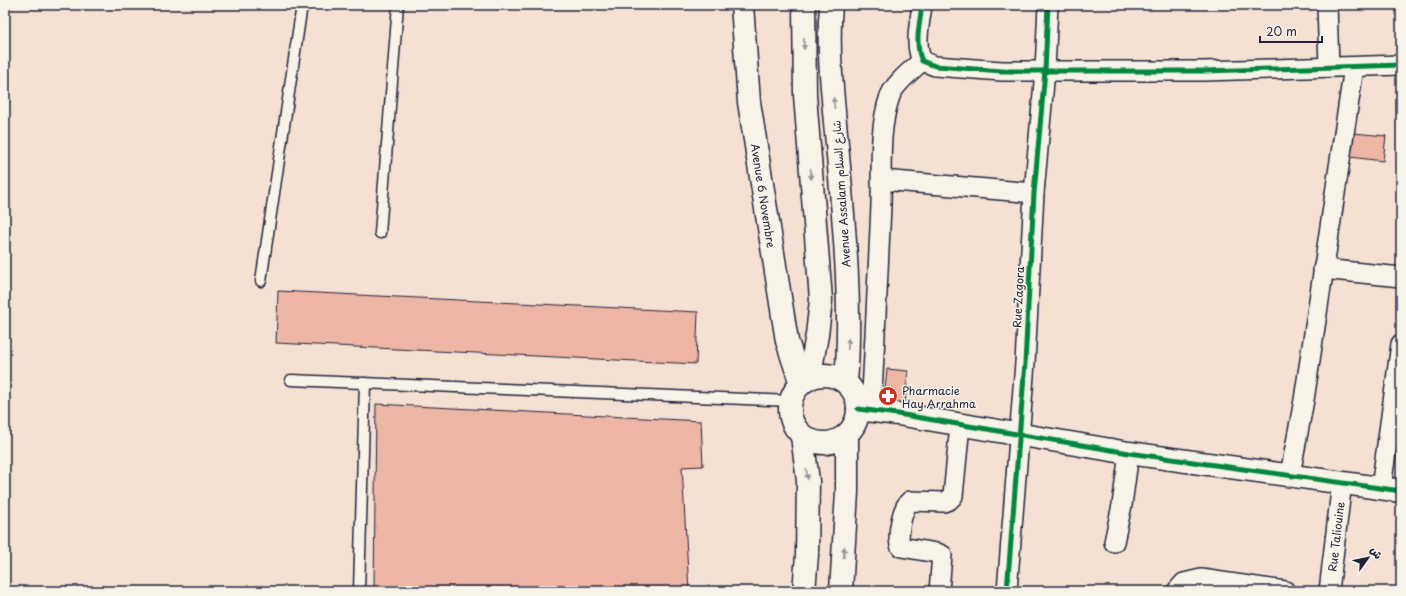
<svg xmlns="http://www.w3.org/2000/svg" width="1406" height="596" viewBox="0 0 1406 596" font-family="'Playpen Sans','Playpen Sans Arabic',sans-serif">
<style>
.building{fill:#eeb6a5;stroke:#22223b}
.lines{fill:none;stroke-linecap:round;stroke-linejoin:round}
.lane-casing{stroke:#22223b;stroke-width:13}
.street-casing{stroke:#22223b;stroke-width:22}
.secondary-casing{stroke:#22223b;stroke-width:25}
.lane{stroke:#f7f3e8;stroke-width:10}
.street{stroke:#f7f3e8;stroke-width:19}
.secondary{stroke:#f7f3e8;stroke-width:22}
.cycleway-casing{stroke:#f7f3e8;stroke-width:8}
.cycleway{stroke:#00873e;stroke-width:5}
.oneway{fill:#97959a}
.labels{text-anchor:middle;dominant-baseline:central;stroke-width:3;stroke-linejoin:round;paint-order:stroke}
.street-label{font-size:11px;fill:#22223b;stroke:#f7f3e8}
.poi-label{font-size:11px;fill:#22223b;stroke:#f7f3e8;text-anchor:start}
</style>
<rect width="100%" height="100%" fill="#f4e1d4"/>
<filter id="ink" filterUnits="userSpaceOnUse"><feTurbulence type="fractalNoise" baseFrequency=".025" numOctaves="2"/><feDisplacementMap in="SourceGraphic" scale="8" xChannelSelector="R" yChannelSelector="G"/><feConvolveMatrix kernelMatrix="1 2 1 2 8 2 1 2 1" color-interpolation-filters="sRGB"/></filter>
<g filter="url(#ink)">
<g class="building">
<path d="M1353,133L1386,136L1383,161L1350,157Z"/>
<path d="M278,291L698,312L696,364L276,343Z"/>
<path d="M887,369L908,371L905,403L884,401Z"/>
<path d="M376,404L701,421L703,466L682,467L689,591H374Z"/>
</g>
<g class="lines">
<defs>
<g id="lane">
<path d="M380,233L398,5"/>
<path d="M261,281L302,5"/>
<path d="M291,380L791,401"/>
<path d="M359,591L365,383"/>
</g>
<g id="street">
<path d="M922,5C920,23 914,43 922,61L935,66L1002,71H1204L1401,65"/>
<path d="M1327,5L1329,66"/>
<path d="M882,180L1034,193"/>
<path d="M1323,269L1401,277"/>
<path d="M871,410C875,342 878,273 881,205C882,170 878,130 890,96C895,83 912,70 922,61"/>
<path d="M1290,475L1304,400L1354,67"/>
<path d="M1381,488L1401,344"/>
<path d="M1114,542L1122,505L1129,453"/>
<path d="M939,591L942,555L937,553L901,547C896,538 902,507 910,501L944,502L949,500L953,496L960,425"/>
<path d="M1007,591L1025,363L1034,193L1045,71L1048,5"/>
<path d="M1177,591L1184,583L1201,579L1285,591"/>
<path id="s1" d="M1329,591L1342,482"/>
</g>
<g id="secondary">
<path id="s2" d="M742,5L749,102L787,341L801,384"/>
<path d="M804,5L805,95L821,300L817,335L809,379"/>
<path d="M831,5C827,51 833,98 837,144C844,224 852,303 846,383"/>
<circle cx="824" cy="409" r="34"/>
<path d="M858,409L898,414L1129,453L1401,491"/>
<path d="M802,436L808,481L807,555L804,591"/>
<path d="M841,591L847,492V435"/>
</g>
</defs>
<use href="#lane" class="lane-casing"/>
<use href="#street" class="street-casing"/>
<use href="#secondary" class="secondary-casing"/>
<use href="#lane" class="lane"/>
<use href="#street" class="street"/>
<use href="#secondary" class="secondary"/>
<defs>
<g id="cycleway">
<path d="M922,5C920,23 914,43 922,61L935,66L1002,71H1204L1401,65"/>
<path d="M858,409L898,414L1129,453L1401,491"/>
<path d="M1007,591L1025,363L1034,193L1045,71L1048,5"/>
</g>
</defs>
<use href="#cycleway" class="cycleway-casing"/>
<use href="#cycleway" class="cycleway"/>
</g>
<defs><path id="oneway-solid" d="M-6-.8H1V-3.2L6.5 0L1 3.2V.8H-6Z"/></defs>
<g class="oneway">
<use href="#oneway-solid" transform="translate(804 44) rotate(88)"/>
<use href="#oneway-solid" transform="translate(834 103) rotate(-95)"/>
<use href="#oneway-solid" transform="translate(811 174) rotate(86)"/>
<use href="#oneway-solid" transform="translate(848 344) rotate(-89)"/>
<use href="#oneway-solid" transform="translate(807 474) rotate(82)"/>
<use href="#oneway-solid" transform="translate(844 552) rotate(-86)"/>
</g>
</g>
<defs>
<symbol id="pharmacy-disc" viewBox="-11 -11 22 22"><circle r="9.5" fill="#c8321e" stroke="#f7f3e8"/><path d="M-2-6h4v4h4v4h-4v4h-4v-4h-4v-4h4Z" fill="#fff"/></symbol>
</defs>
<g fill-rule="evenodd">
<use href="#pharmacy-disc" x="877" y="385" width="22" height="22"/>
</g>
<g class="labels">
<g class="street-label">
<text transform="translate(841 194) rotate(-94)">Avenue Assalam شارع السلام</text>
<text stroke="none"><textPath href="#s2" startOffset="192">Avenue 6 Novembre</textPath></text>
<text transform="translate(1018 297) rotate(-87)">Rue Zagora</text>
<text stroke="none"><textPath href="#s1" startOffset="55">Rue Taliouine</textPath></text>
</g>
<g class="poi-label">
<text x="902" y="390">Pharmacie<tspan x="902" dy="13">Hay Arrahma</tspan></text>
</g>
</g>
<rect width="1406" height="596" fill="none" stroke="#f7f3e8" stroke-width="20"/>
<rect x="10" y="10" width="1386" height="576" fill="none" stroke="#22223b" stroke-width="1.5" filter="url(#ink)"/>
<g transform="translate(1368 558) rotate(57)" stroke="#f7f3e8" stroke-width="3" paint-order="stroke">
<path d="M0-3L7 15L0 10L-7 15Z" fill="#22223b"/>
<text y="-6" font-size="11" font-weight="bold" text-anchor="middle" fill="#22223b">ش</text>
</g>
<path d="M1260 36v6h62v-6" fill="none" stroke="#22223b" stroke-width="2"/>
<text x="1266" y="36" font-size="12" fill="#22223b" stroke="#f7f3e8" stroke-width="3" paint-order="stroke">20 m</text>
</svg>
